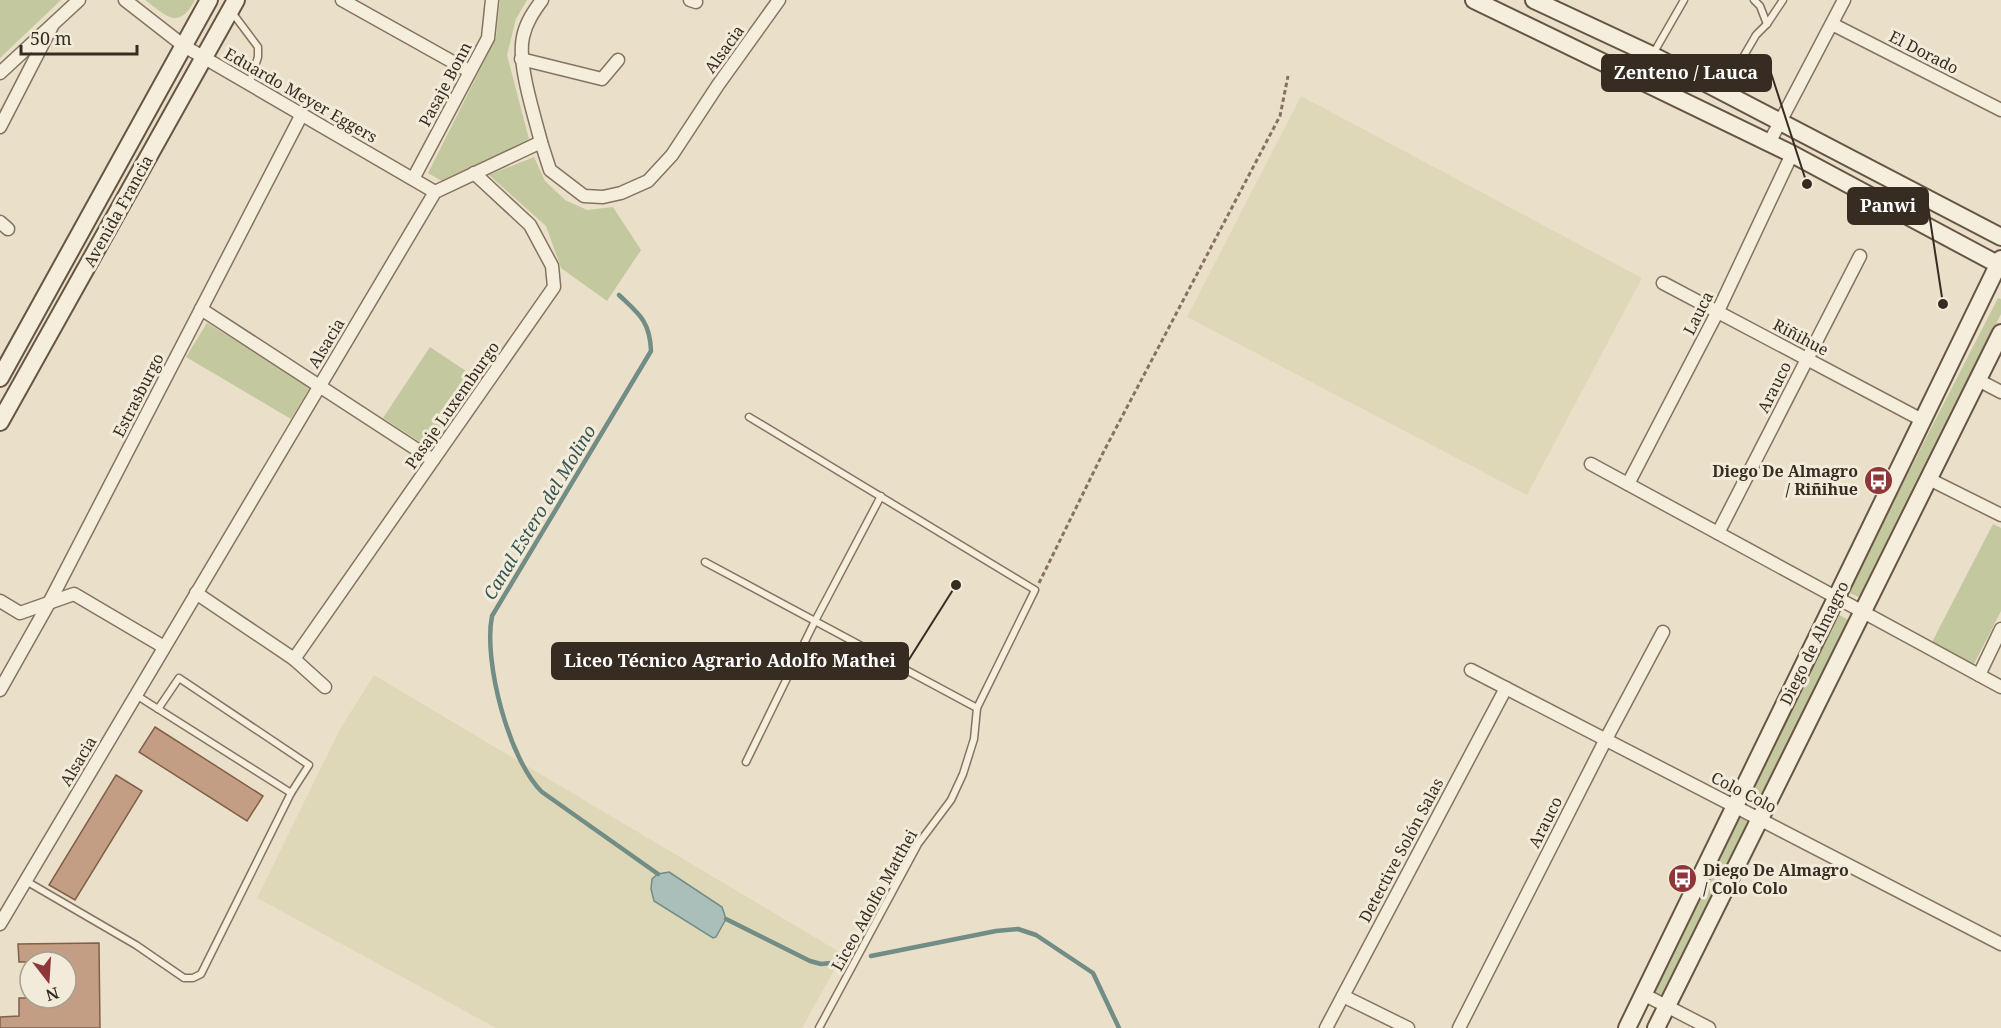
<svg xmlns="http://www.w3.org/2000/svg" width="2001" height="1028" viewBox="0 0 2001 1028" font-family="'Noto Serif',serif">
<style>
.farmland{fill:#dfd8b8}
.green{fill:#c3c89f}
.water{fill:#aabfb9;stroke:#718d86;stroke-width:1.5}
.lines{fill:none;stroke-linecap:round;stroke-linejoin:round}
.stream{stroke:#718d86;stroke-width:4.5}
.building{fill:#c49e84;stroke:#825f48;stroke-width:1.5}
.service-casing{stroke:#857360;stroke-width:9}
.minor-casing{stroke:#857360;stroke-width:15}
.secondary-casing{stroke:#675543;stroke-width:20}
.path{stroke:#857360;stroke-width:3;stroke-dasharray:4.5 3;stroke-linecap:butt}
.service{stroke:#f6eedc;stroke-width:6}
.minor{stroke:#f6eedc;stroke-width:12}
.secondary{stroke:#f6eedc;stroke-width:16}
.labels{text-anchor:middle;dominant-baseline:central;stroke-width:6;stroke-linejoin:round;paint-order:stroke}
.street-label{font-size:16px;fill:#372c22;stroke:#f2ebd9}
.poi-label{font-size:16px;font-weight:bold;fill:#372c22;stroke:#f2ebd9;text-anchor:end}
.water-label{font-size:18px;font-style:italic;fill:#335553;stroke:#f2ebd9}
.leader{fill:none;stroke:#372c22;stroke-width:2}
.callout-dot{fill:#372c22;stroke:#f2ebd9;stroke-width:2}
.callout{fill:#372c22;stroke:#372c22;stroke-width:2}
.callout-label{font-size:18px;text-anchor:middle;font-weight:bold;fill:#fff}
</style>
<rect width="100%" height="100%" fill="#eae0ca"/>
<g class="farmland">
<path d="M1301,96L1642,278L1527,495L1187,317Z"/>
<path d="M374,675L843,954L802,1028H496L257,898L340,729Z"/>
</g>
<g class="green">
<path d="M0,0H61L0,58Z"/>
<path d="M145,0H195C178,31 167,16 145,0Z"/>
<path d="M500,0H527L516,19L507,55L529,139L442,181L428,173L496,38Z"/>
<path d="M534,157L545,181L565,200L587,210L613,207L641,250L607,301L561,268L546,226L489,175Z"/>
<path d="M1998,298L2001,299V314L1861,598L1847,592Z"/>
<path d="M207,323L311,386L291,419L186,357Z"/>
<path d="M430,347L475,377L428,447L383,418Z"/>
<path d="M1993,524L2001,528V611L1974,664L1932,642Z"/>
<path d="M1839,615L1851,621L1766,797L1752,791Z"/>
<path d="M1740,815L1752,821L1665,997L1651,992Z"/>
</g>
<path class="water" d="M669,872L722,907L726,919L716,937L713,938L654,901L651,889L652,879L658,874Z"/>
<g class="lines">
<g class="stream">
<path d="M619,295C639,314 650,321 651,351L492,616C483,661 509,760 542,792L658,874"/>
<path d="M726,919L810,961L821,964L841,962"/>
<path d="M871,956L996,931L1018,929L1036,935L1093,973L1119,1028"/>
</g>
</g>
<g class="building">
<path d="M155,727L263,796L247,821L139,752Z"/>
<path d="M116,775L142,791L75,900L49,885Z"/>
<path d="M99,943L100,1028H0V1017L19,1016V998H66V962H19L18,944Z"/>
</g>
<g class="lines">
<defs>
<g id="service">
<path d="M1754,0L1760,6L1767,24"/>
<path d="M231,11L258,47V57L249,84"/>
<path d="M1653,54L1684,0"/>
<path d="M1724,90L1756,35L1767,24L1783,0"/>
<path d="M749,417L1035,590L977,708L974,739L963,774L951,800L918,844L819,1028"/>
<path d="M705,562L977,708"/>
<path d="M158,709L179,678L309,765L291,793"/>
<path d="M746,762L815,621L881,496"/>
<path d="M26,881L136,945L184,978H193L201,974L291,793L136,695"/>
</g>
<g id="minor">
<path d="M125,0L184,46L435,192"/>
<path d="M342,0L469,71"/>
<path d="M690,0L696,2"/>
<path d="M1832,24L2001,110"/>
<path d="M521,59L602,79L618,60"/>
<path d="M0,73L79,0"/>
<path d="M0,127L52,26"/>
<path d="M541,142C534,114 517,63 523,37C526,22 534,11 542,0"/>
<path d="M1769,143L1844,0"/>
<path d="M413,179L488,38L492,0"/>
<path d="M0,222L8,229"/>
<path d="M1663,283L1922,420"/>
<path d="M201,309L433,460"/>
<path d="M1978,380L2001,392"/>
<path d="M1591,464L2001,687"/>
<path d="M1929,479L2001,515"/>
<path d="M1628,484L1718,311L1792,154"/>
<path d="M1718,533L1860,256"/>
<path d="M196,593L294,659L554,287L552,266L530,225L474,173"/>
<path d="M0,601L20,613L74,594L164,647"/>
<path d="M294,659L325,687"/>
<path d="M1471,670L2001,944"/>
<path d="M1979,675L2001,629"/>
<path d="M0,690L49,603L302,114"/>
<path d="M0,924L435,192L541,142L550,170L584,196L603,197L621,193L648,181L672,155L718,85L779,0"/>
<path d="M1643,994L1709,1028"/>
<path d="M1343,996L1408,1028"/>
<path d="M1326,1028L1506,688"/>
<path d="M1459,1028L1606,739L1663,632"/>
</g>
<g id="secondary">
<path d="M1474,0L1792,154L2001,266"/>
<path d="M1534,0L1652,55L2001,237"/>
<path d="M0,378L209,0"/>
<path d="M0,422L236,0"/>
<path d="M1627,1028L2001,259"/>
<path d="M1656,1028L2001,333"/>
</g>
</defs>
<use href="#service" class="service-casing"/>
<use href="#minor" class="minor-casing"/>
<use href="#secondary" class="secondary-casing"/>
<path class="path" d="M1039,583L1104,451L1280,116L1288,76"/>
<use href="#service" class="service"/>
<use href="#minor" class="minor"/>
<use href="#secondary" class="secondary"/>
</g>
<defs>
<symbol id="bus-disc" viewBox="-11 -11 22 22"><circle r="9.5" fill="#8e3638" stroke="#f2ebd9"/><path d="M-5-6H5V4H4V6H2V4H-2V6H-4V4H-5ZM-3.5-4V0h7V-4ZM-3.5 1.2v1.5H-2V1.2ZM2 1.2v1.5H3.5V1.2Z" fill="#fff"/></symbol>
</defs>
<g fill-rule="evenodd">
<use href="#bus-disc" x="1862" y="464" width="33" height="33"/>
<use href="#bus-disc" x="1666" y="862" width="33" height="33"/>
</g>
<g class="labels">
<g class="street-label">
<text transform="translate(724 49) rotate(-54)">Alsacia</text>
<text transform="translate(1924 52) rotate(27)">El Dorado</text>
<text transform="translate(445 84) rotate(-62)">Pasaje Bonn</text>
<text transform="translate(301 95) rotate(30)">Eduardo Meyer Eggers</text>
<text transform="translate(118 211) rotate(-61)">Avenida Francia</text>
<text transform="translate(1698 313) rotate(-63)">Lauca</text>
<text transform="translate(1801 337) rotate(28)">Riñihue</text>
<text transform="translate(326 343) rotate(-59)">Alsacia</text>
<text transform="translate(1774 387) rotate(-63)">Arauco</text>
<text transform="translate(138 395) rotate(-63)">Estrasburgo</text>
<text transform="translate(452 405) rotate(-55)">Pasaje Luxemburgo</text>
<text transform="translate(1814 643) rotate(-64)">Diego de Almagro</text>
<text transform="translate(78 761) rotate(-59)">Alsacia</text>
<text transform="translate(1744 792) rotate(27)">Colo Colo</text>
<text transform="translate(1545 822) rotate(-63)">Arauco</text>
<text transform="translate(1401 850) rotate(-62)">Detective Solón Salas</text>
<text transform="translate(874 900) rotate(-61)">Liceo Adolfo Matthei</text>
</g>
<g class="poi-label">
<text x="1858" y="471">Diego De Almagro<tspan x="1858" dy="18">/ Riñihue</tspan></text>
<text x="1703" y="870" text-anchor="start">Diego De Almagro<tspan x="1703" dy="18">/ Colo Colo</tspan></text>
</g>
<g class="water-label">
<text transform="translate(539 512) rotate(-59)">Canal Estero del Molino</text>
</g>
</g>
<path class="leader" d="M1807 184L1771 73M1943 304L1928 206M956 585L908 661"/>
<g class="callout-dot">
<circle cx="1807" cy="184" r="6"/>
<circle cx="1943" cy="304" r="6"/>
<circle cx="956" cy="585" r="6"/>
</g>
<g class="callout">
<rect x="1602" y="55" width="169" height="36" rx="6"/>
<rect x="1848" y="188" width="80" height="36" rx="6"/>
<rect x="552" y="643" width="356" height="36" rx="6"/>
</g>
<g class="callout-label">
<text x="1686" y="79">Zenteno / Lauca</text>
<text x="1888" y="212">Panwi</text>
<text x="730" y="667">Liceo Técnico Agrario Adolfo Mathei</text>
</g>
<g transform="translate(48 980) rotate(163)"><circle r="28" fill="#f2ebd9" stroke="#a79f90" stroke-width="1.5"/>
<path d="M0-4.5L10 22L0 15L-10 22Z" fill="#8e3638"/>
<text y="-9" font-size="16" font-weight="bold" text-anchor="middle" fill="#372c22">N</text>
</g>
<path d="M21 45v9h116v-9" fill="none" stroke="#372c22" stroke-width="3"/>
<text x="30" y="45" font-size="18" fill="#372c22" stroke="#f2ebd9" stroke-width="4.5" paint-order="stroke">50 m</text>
</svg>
